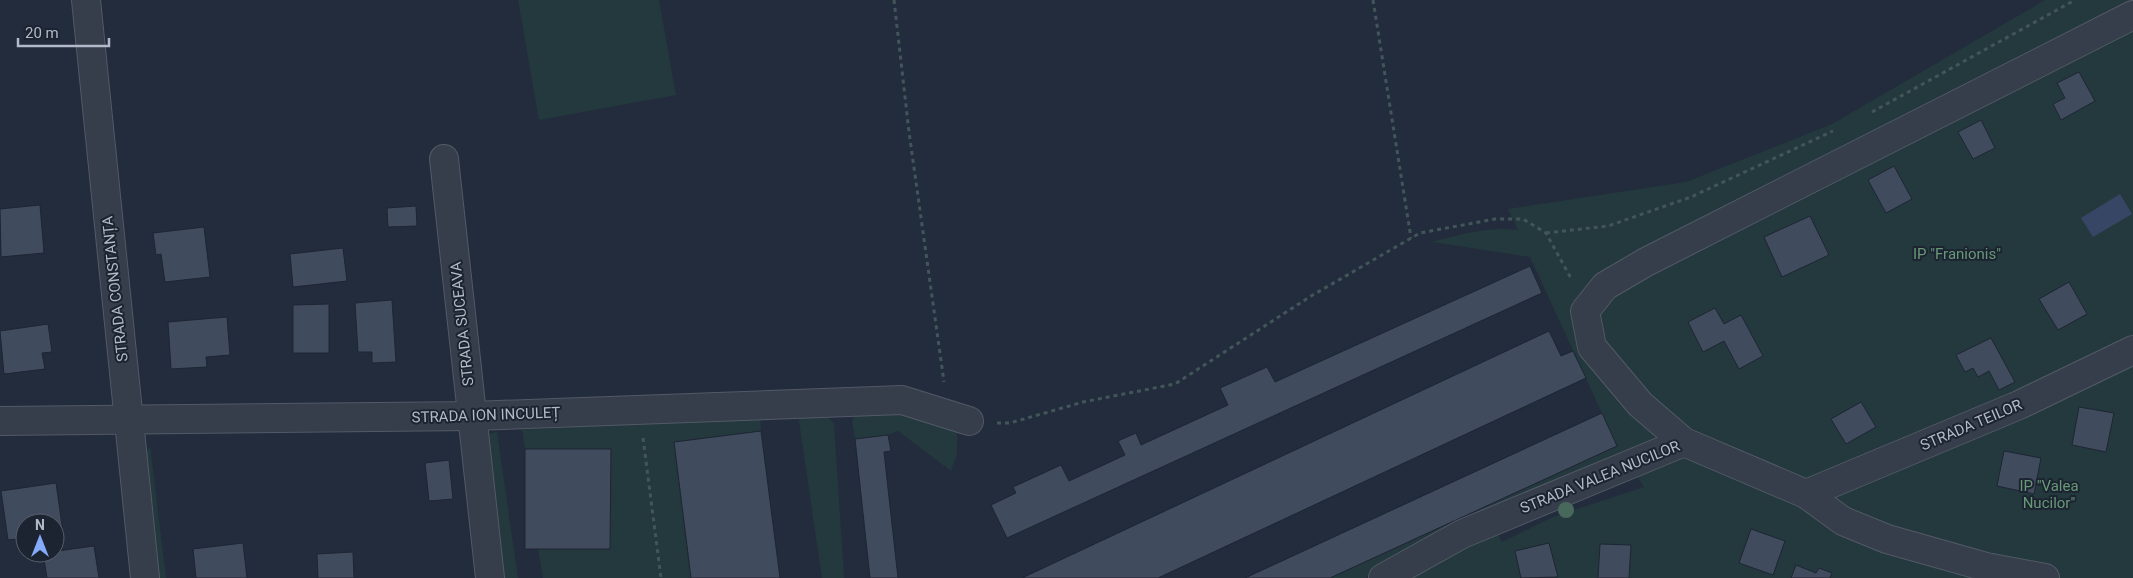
<svg xmlns="http://www.w3.org/2000/svg" width="2133" height="578" viewBox="0 0 2133 578" font-family="Roboto,sans-serif">
<style>
.green{fill:#24393d}
.water{fill:#364664}
.building{fill:#414b5e;stroke:#1e2533}
.lines{fill:none;stroke-linecap:round;stroke-linejoin:round}
.street-casing{stroke:#525967;stroke-width:30}
.path{stroke:#42565a;stroke-width:3;stroke-dasharray:4 4;stroke-linecap:butt}
.street{stroke:#363e4c;stroke-width:28}
.tree{fill:#48685c}
.labels{text-anchor:middle;dominant-baseline:central;stroke-width:4;stroke-linejoin:round;paint-order:stroke}
.park-label{font-size:15px;fill:#689977;stroke:#1c2331}
.street-label{font-size:15px;fill:#b2b9c8;stroke:#1c2331}
</style>
<rect width="100%" height="100%" fill="#222c3c"/>
<g class="green">
<path d="M518,0H659L676,95L539,120Z"/>
<path d="M2045,0H2133V578H1407L1497,533L1502,542L1553,517L1644,487L1621,452L1405,552L1366,578H1330L1617,446L1530,257L1432,242C1459,235 1490,226 1518,230L1508,209L1686,182L1832,124Z"/>
<path d="M889,408L947,421L957,432V454L951,471L898,431L888,435L855,439L852,421L858,411Z"/>
<path d="M798,414L826,416L834,423L844,578H822Z"/>
<path d="M760,416L761,431L675,442L691,578H543L538,549H610L611,449H525L522,430Z"/>
<path d="M497,432L518,578H501L487,434Z"/>
<path d="M150,446L166,578H156L144,458Z"/>
</g>
<path class="water" d="M2120,194L2132,214L2093,237L2081,218Z"/>
<g class="building">
<path d="M2079,72L2095,101L2061,120L2053,104L2065,98L2057,83Z"/>
<path d="M1981,120L1995,148L1973,159L1958,132Z"/>
<path d="M1894,166L1912,199L1886,213L1868,180Z"/>
<path d="M40,205L44,253L1,257L0,209Z"/>
<path d="M416,206L417,226L388,227L387,208Z"/>
<path d="M1810,216L1829,255L1782,277L1764,237Z"/>
<path d="M204,227L210,277L165,282L161,254L156,255L153,233Z"/>
<path d="M343,248L347,281L293,287L290,254Z"/>
<path d="M1530,266L1542,293L1007,538L991,505L1016,493L1013,487L1061,465L1069,481L1125,455L1118,441L1136,433L1141,445L1228,405L1220,388L1267,367L1275,382Z"/>
<path d="M2069,282L2087,314L2058,330L2039,299Z"/>
<path d="M392,300L396,362L372,363V352H358L355,303Z"/>
<path d="M329,304V353H293V305Z"/>
<path d="M1715,308L1724,324L1741,315L1763,356L1739,369L1724,341L1703,352L1688,322Z"/>
<path d="M227,317L230,355L206,357L207,367L171,369L168,322Z"/>
<path d="M48,324L52,352L42,353L45,369L4,374L0,331Z"/>
<path d="M1549,331L1561,356L1573,351L1586,378L1158,578H1022Z"/>
<path d="M1991,338L2015,382L1999,390L1989,371L1978,377L1973,368L1965,372L1956,355Z"/>
<path d="M1861,402L1876,427L1846,444L1831,419Z"/>
<path d="M2079,407L2114,413L2106,452L2072,445Z"/>
<path d="M1602,413L1617,446L1330,578H1245Z"/>
<path d="M761,431L780,578H691L674,442Z"/>
<path d="M888,435L891,451L884,452L898,578H870L855,439Z"/>
<path d="M525,449H611L610,549H525Z"/>
<path d="M2004,451L2041,458L2034,494L1997,486Z"/>
<path d="M449,460L453,499L429,501L425,463Z"/>
<path d="M56,483L63,532L55,533V523H25V538L8,540L1,491Z"/>
<path d="M1751,529L1785,541L1773,575L1739,563Z"/>
<path d="M243,543L247,578H196L193,549Z"/>
<path d="M1549,543L1558,577L1521,578L1515,551Z"/>
<path d="M1600,544L1631,545L1629,578H1598Z"/>
<path d="M94,546L99,578H47L43,553Z"/>
<path d="M353,552L354,578H318L317,554Z"/>
<path d="M1796,565L1816,573L1819,568L1832,573L1830,578H1791Z"/>
</g>
<g class="lines">
<defs>
<g id="street">
<path d="M86,0L145,578"/>
<path d="M444,159L490,578"/>
<path d="M0,421L473,416L902,400L969,421"/>
<path d="M1806,494L2019,405L2133,350"/>
<path d="M1383,578L1462,534L1684,442"/>
<path d="M2045,578L1986,567L1887,539L1843,521L1806,494L1684,442L1640,404L1592,347L1585,311L1605,286L1646,262L2133,15"/>
</g>
</defs>
<use href="#street" class="street-casing"/>
<g class="path">
<path d="M894,0L909,132L944,382"/>
<path d="M1373,0L1411,238"/>
<path d="M1872,112L2075,0"/>
<path d="M1546,233L1608,226L1691,197L1833,131"/>
<path d="M997,423H1010L1083,402L1175,384L1311,296L1420,233L1495,219H1523L1546,233L1572,280"/>
<path d="M643,438L661,578"/>
</g>
<use href="#street" class="street"/>
</g>
<circle class="tree" cx="1566" cy="510" r="8"/>
<g class="labels">
<g class="park-label">
<text x="1957" y="254">IP "Franionis"</text>
<text x="2049" y="486">IP "Valea<tspan x="2049" dy="17">Nucilor"</tspan></text>
</g>
<g class="street-label">
<text transform="translate(115 289) rotate(-96)">STRADA CONSTANȚA</text>
<text transform="translate(462 324) rotate(-96)">STRADA SUCEAVA</text>
<text transform="translate(486 415) rotate(-2)">STRADA ION INCULEȚ</text>
<text transform="translate(1971 425) rotate(-23)">STRADA TEILOR</text>
<text transform="translate(1600 477) rotate(-22)">STRADA VALEA NUCILOR</text>
</g>
</g>
<g transform="translate(40 538)"><circle r="24" fill="#1c2331" stroke="#585f6d"/>
<path d="M0-4L9 19L0 12L-9 19Z" fill="#85aaf9"/>
<text y="-8" font-size="14" font-weight="bold" text-anchor="middle" fill="#b2b9c8">N</text>
</g>
<path d="M18 38v8h91v-8" fill="none" stroke="#b2b9c8" stroke-width="2.5"/>
<text x="25" y="38" font-size="15" fill="#b2b9c8" stroke="#1c2331" stroke-width="4" paint-order="stroke">20 m</text>
</svg>
